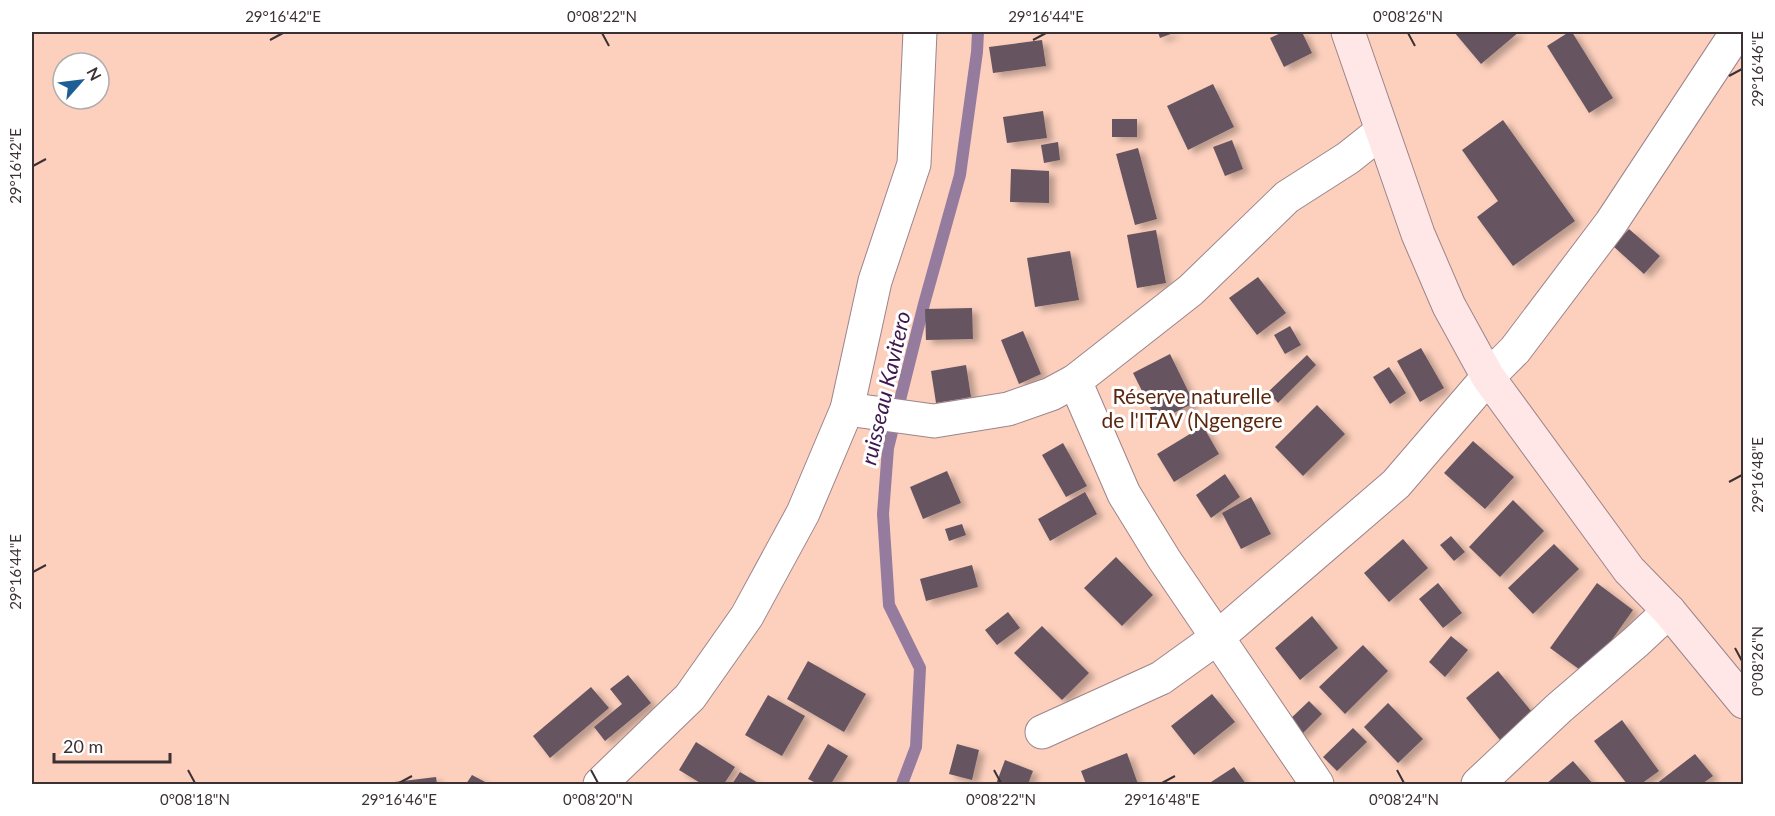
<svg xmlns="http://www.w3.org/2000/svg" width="1775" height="816" viewBox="0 0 1775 816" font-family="Lato,sans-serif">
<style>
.green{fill:#fdd0bd;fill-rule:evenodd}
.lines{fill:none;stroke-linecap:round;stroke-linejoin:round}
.stream{stroke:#957c9e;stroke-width:12}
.building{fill:#665460;filter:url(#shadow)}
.street-casing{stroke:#9c848b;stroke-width:35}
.secondary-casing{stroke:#9c848b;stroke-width:35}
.street{stroke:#fff;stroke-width:33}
.secondary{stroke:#fee7e6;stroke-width:33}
.ticks{fill:none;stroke:#3b3134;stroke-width:2}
.labels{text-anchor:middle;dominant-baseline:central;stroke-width:6;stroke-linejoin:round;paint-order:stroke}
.park-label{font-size:21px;fill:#5b270e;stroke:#fff}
.water-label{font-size:22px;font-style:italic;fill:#3f164f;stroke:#fff}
.neatline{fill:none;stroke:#3b3134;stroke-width:2}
.ticks-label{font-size:15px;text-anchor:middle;fill:#3b3134}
</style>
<defs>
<filter id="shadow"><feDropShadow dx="6" dy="4" stdDeviation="3" flood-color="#0004"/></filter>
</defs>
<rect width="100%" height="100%" fill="#fcf7f8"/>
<path class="green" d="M32,32H1743V784H32ZM63,63H99V99H63Z"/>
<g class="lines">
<path class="stream" d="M902,784L916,747L920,668L889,605L883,514L888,448L924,304L960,175L977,52L978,32"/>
</g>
<g class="building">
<path d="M1158,32H1176L1160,38Z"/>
<path d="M1283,32H1302L1312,53L1284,67L1270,38Z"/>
<path d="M1454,32H1519L1481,64Z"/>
<path d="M1569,32H1572L1613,98L1589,113L1547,46Z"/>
<path d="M1042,40L1046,66L993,73L989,47Z"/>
<path d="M1213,84L1234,127L1188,150L1167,106Z"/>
<path d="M1043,111L1047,138L1007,143L1003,117Z"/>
<rect x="1112" y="119" width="25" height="18"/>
<path d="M1503,120L1575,221L1513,266L1477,217L1498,201L1462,150Z"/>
<path d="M1232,140L1243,169L1225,176L1213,147Z"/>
<path d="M1058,142L1060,160L1044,163L1041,145Z"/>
<path d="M1138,148L1157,219L1135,225L1116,154Z"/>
<path d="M1011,169L1049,171V203L1010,202Z"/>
<path d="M1629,229L1660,256L1644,274L1613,246Z"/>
<path d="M1156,230L1166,283L1137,288L1127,235Z"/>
<path d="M1070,251L1079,300L1035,307L1027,258Z"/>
<path d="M1258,277L1286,313L1257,335L1229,298Z"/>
<path d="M972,308L973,339L926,340L925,309Z"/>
<path d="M1290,326L1301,345L1285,354L1274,335Z"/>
<path d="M1023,331L1041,374L1019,384L1001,340Z"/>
<path d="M1421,348L1444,388L1420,402L1397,361Z"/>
<path d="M1170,354L1194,403L1157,421L1133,373Z"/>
<path d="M1307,355L1316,365L1278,403L1268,392Z"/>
<path d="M966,365L971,397L936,403L931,371Z"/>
<path d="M1389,367L1406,393L1390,404L1373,377Z"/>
<path d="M1317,405L1345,434L1303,476L1275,447Z"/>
<path d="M1203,426L1219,454L1174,482L1157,454Z"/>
<path d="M1473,441L1514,477L1485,509L1444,473Z"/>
<path d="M1063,443L1087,486L1066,497L1042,455Z"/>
<path d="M947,471L961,503L923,519L910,487Z"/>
<path d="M1225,474L1240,497L1211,518L1196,495Z"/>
<path d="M1085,492L1097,514L1050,541L1038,519Z"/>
<path d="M1251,497L1271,534L1241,549L1222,513Z"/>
<path d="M1513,500L1544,531L1500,577L1469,547Z"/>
<path d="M962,524L966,535L949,541L945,529Z"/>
<path d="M1451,536L1465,552L1454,561L1440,545Z"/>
<path d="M1403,539L1428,568L1389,602L1364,573Z"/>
<path d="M1554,544L1579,569L1533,614L1508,588Z"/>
<path d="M1116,557L1153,595L1122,626L1084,588Z"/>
<path d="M972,565L978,587L926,601L920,579Z"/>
<path d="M1438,583L1462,613L1443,628L1419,599Z"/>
<path d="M1597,583L1633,610L1587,675L1550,648Z"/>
<path d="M1008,612L1020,628L997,645L985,630Z"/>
<path d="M1312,616L1338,648L1300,680L1275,648Z"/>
<path d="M1042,626L1089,673L1062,700L1014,653Z"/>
<path d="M1451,636L1468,650L1445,677L1429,662Z"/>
<path d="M1363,645L1388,671L1345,714L1319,687Z"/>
<path d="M808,661L866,694L844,732L787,699Z"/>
<path d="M1498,671L1532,712L1500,740L1466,698Z"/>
<path d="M628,675L651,703L605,741L594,727L622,704L610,689Z"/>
<path d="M591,687L609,708L550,758L533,736Z"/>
<path d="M1212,694L1235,722L1194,755L1171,726Z"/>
<path d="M768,695L805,716L782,756L745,735Z"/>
<path d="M1309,701L1322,714L1300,736L1286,723Z"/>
<path d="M1388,703L1423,739L1398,763L1364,727Z"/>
<path d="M1622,720L1659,771L1641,784H1627L1594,741Z"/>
<path d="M1353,728L1367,742L1337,771L1323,757Z"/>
<path d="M696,742L735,767L724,784H702L679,770Z"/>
<path d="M828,744L848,756L831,784H818L808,779Z"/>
<path d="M957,744L979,750L972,780L949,774Z"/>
<path d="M1127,753L1138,784H1086L1081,771Z"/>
<path d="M1695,754L1713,776L1702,784H1656Z"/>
<path d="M1005,760L1033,771L1028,784H996Z"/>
<path d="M1573,761L1593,784H1546Z"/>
<path d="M1234,767L1246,784H1208Z"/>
<path d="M740,772L760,784H732Z"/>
<path d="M472,775L489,784H466Z"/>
<path d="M436,777L437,784H386V783Z"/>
</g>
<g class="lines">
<defs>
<g id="street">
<path d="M1075,381L1124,494L1164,559L1317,784"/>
<path d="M847,409L934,421L1008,409L1051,394L1075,381L1191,290L1287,197L1348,158L1382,131"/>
<path d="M1042,732L1161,678L1218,637L1396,484L1488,377L1515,350L1611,223L1737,32"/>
<path d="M600,784L690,697L747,616L803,513L847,409L875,281L914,164L920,32"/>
<path d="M1478,784L1559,708L1637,641L1669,611"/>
</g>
<path id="secondary" d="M1348,32L1418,234L1449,306L1488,377L1629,570L1669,611L1744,702"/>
</defs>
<use href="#street" class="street-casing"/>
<use href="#secondary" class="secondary-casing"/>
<use href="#street" class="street"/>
<use href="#secondary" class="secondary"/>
</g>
<path class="ticks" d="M602,33L609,46M1408,33L1415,46M270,40L283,33M1033,40L1046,33M1729,76L1742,69M33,166L46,159M1729,482L1742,475M33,572L46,565M1735,648L1742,661M188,770L195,783M591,770L598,783M994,770L1001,783M1397,770L1404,783M399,783L412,776M1162,783L1175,776"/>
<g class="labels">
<g class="park-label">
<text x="1192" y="395">Réserve naturelle<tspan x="1192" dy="24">de l'ITAV (Ngengere</tspan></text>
</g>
<g class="water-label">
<text transform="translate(885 388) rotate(-77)">ruisseau Kavitero</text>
</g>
</g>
<rect width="1775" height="816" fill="none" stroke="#ffffff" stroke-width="66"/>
<g transform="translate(81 81) rotate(62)"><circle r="28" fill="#ffffff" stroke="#b1adae" stroke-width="1.5"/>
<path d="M0-4.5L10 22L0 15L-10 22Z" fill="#1d5f94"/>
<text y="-9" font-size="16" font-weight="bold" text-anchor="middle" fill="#3b3134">N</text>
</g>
<path d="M54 753v9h116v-9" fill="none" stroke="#3b3134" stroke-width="3"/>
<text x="63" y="753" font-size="18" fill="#3b3134" stroke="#ffffff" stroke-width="4.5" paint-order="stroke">20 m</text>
<rect x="33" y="33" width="1709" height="750" class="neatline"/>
<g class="ticks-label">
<text x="283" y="22">29°16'42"E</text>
<text x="602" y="22">0°08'22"N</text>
<text x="1046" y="22">29°16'44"E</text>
<text x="1408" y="22">0°08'26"N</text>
<text transform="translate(1758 69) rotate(-90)" y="5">29°16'46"E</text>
<text transform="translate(16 166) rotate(-90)" y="5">29°16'42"E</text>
<text transform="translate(1758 475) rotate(-90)" y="5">29°16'48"E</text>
<text transform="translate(16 572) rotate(-90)" y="5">29°16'44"E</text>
<text transform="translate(1758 661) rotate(-90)" y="5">0°08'26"N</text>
<text x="195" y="805">0°08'18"N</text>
<text x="399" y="805">29°16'46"E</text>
<text x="598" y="805">0°08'20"N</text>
<text x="1001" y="805">0°08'22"N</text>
<text x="1162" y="805">29°16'48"E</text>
<text x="1404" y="805">0°08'24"N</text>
</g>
</svg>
